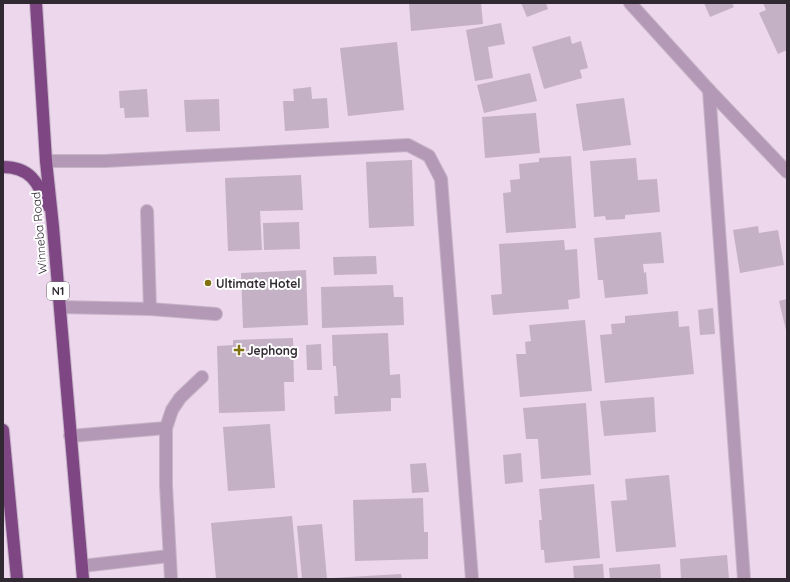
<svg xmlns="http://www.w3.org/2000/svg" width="790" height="582" viewBox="0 0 790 582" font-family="Quicksand,sans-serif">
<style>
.building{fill:#c4b1c6}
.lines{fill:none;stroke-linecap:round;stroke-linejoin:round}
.lane-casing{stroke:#c6b4c7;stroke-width:14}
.street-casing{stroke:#c6b4c7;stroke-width:14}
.highway-casing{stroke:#c6b4c7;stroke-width:14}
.lane{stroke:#b499b6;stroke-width:12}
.street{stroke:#b499b6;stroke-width:12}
.highway{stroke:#7e4784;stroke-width:12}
.poi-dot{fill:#817111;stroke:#fff;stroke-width:1.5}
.labels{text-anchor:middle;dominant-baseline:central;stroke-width:4;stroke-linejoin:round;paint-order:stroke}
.shield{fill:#fff;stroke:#6e696f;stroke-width:1}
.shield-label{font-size:11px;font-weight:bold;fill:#302931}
.street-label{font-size:12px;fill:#302931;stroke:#fff}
.poi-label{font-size:12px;font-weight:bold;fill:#302931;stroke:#fff;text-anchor:start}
</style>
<rect width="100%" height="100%" fill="#ecd7ed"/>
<g class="building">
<path d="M409,3H481L483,24L411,31Z"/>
<path d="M521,3H546L548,9L527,17Z"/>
<path d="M704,3H732L734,7L710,17Z"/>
<path d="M763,3H787V50L778,54L759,13L766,10Z"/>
<path d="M501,23L505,44L488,47L493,78L475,81L466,30Z"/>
<path d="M570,36L572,44L581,41L588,68L580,70L582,78L544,89L532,47Z"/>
<path d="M397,42L404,110L348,116L340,48Z"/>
<path d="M530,73L537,101L484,113L477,85Z"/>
<path d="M311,87L312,99L327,98L329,128L285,131L283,101H294L293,89Z"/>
<path d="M147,89L149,117L125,118L124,108H120L119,91Z"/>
<path d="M624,98L631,145L583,151L576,104Z"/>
<path d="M219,99L220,131L186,132L184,100Z"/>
<path d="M536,113L540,153L485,158L482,117Z"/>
<path d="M571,156L576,228L506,233L503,193L511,192L510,180L520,179L519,164L539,162V158Z"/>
<path d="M636,158L638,180L657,179L660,212L625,215V219L606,220L605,216L594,217L590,161Z"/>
<path d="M412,160L414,226L369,228L366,162Z"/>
<path d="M301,175L303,210L260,211L262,250L228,251L225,178Z"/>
<path d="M299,222L300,249L264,250L263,223Z"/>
<path d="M758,226L759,233L778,230L784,265L740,273L733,230Z"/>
<path d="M661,232L664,263L643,264L644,273L646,272L648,294L605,298L603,280H598L594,238Z"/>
<path d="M564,240L565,250L577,249L580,298L568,300L569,309L493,315L491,295L502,294L499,244Z"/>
<path d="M376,256L377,274L334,275L333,257Z"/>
<path d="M306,270L308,325L243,328L241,273Z"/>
<path d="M393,285L394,297H403L404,325L322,328L321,287Z"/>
<path d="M787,299V330H786L779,301Z"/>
<path d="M713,308L715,334L700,335L698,310Z"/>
<path d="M678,311L679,327L689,326L694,374L605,383L600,335L612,334L611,324L625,323V316Z"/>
<path d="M585,320L592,391L520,397L516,354H526L525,342L531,341L529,325Z"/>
<path d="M388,333L390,375L400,374L401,398H391V411L335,414L334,396H338L336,366H333L332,335Z"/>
<path d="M293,338L294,382H284L285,411L219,413L217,346L233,345V340Z"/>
<path d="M321,344L322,370H307L306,345Z"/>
<path d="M654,397L656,432L604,436L600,401Z"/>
<path d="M586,403L591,475L541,479L538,439H526L523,408Z"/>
<path d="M270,424L275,488L228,491L223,427Z"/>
<path d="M521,453L523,482L505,484L503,455Z"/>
<path d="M426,463L429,492L412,493L410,464Z"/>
<path d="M669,475L676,547L616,552L611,501L627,500L625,479Z"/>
<path d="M594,484L600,558L545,563L544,550H541L539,520H542L539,489Z"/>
<path d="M423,498L424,532H428V559L355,561L353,500Z"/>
<path d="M292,516L298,579H216L211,523Z"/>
<path d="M322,524L327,579H302L297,526Z"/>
<path d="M727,555L729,579H681L680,559Z"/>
<path d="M603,564L604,579H574L573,566Z"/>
<path d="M660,564L661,579H610L609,568Z"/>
<path d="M401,574L402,579H332V578Z"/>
</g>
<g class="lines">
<defs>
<g id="lane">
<path d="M147,211L150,309"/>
<path d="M60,307L150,309L216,314"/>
<path d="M70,436L166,428"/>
<path d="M82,566L169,556"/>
<path d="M171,579L166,485V428L172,410L180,398L202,377"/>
</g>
<g id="street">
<path d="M630,3L709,90L787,172"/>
<path d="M709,90L744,579"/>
<path d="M46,161H105L408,145L429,156L441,179L472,579"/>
</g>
<g id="highway">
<path d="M36,3L46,161L53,227L83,579"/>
<path d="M3,167C29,167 39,182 46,205"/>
<path d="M3,430L17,579"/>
</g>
</defs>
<use href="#lane" class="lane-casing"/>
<use href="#street" class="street-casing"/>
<use href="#highway" class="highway-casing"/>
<use href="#lane" class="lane"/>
<use href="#street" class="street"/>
<use href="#highway" class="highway"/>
</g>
<g class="poi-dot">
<circle cx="208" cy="283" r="4"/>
<path d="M237 344h4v4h4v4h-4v4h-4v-4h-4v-4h4z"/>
</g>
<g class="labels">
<rect class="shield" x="47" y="282" width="22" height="18" rx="3"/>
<g class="shield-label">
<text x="58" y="291">N1</text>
</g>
<g class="street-label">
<text transform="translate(39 233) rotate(-95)">Winneba Road</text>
</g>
<g class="poi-label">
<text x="216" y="283">Ultimate Hotel</text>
<text x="247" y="350">Jephong</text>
</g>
</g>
<rect width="790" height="582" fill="none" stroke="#302931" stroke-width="8"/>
</svg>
